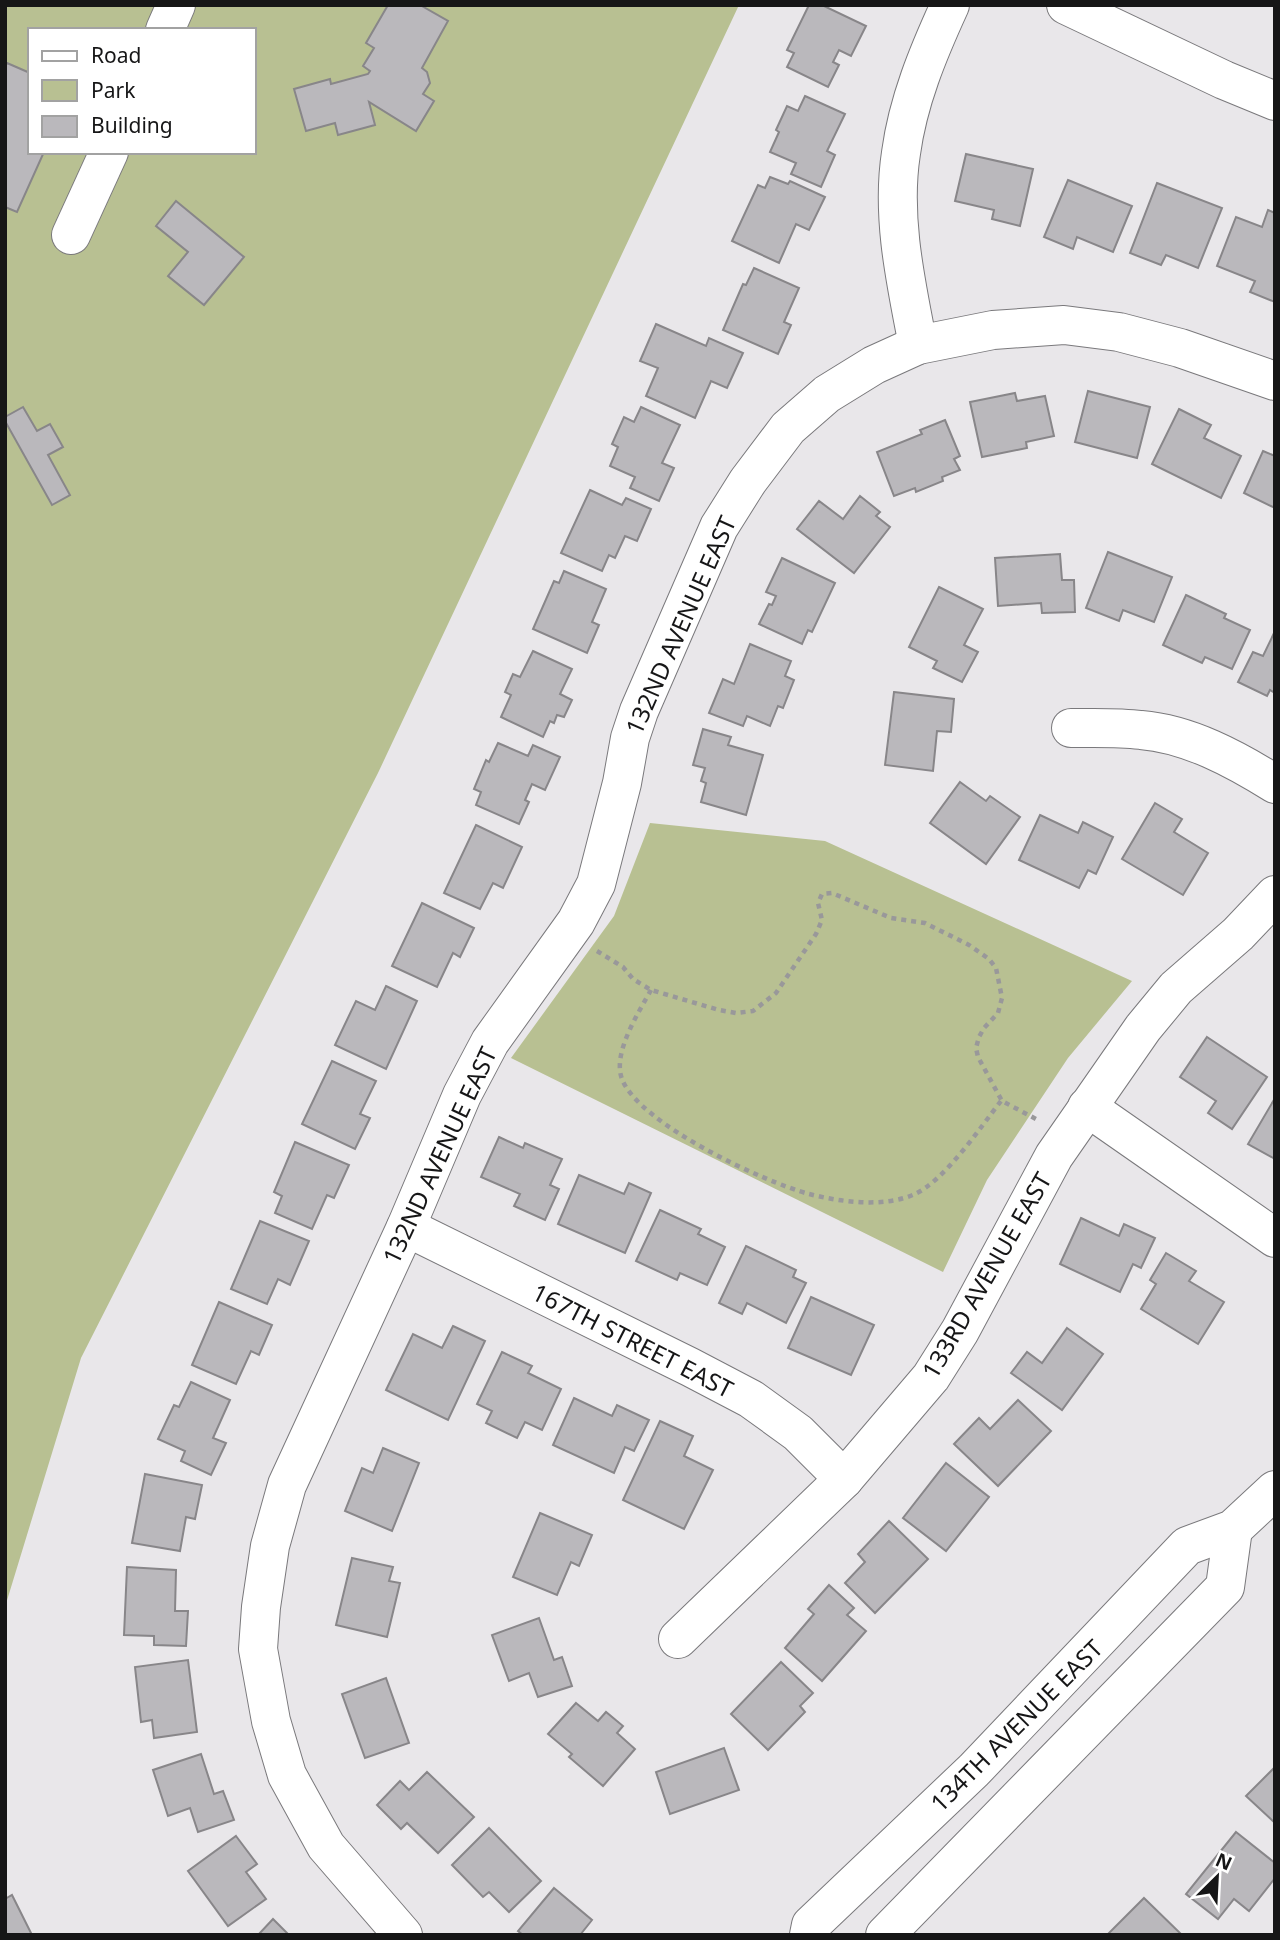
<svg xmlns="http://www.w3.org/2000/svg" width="1280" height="1940" viewBox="0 0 1280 1940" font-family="'Noto Sans',sans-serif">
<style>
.green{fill:#b8c092;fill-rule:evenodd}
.building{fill:#bab8bc;stroke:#888689;stroke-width:2}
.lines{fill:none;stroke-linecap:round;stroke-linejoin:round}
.minor-casing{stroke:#7a797c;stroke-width:40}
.path{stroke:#99989a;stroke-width:4.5;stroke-dasharray:5 5;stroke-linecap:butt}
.minor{stroke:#fff;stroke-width:38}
.labels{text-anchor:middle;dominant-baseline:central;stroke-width:5;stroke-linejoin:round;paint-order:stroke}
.street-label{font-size:24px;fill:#161617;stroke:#fff}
</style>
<rect width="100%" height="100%" fill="#e9e7ea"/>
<g class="green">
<path d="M5,5H739L378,773L81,1358L5,1607ZM30,30H254V152H30Z"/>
<path d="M650,823L825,841L1132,981L1068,1058L987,1180L943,1272L511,1058L614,916Z"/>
</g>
<g class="building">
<path d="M388,5H420L448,21L422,68L427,72L430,83L423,94L434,101L416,131L369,102L375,125L338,135L335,123L306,131L294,89L330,79L331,84L368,74L370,71L363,66L374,48L366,43Z"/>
<path d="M809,5H822L866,26L851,56L839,50L833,62L839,65L828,87L787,67L794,53L787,50Z"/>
<path d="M7,63L30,73V152H44L17,212L5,207V67Z"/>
<path d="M805,96L845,114L827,151L835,155L821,187L791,174L796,163L770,152L779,132L776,130L787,106L798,111Z"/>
<path d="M966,154L1033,169L1020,226L992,219L994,210L955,201Z"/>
<path d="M770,177L788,184L790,181L825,197L809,230L796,224L779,263L732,241L758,185L765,188Z"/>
<path d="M1068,180L1132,206L1113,252L1077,237L1073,249L1044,237Z"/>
<path d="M1157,183L1222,208L1198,268L1166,255L1161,265L1130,253Z"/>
<path d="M176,201L244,257L204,305L168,276L188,252L156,226Z"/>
<path d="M1268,210L1275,213V302L1250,292L1255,281L1217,266L1236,217L1262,227Z"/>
<path d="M754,268L799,288L784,322L791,325L778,354L723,330L743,284L746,285Z"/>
<path d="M656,324L706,346L709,338L743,353L727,388L711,381L695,418L646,396L658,368L640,361Z"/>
<path d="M1088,391L1150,407L1137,458L1075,442Z"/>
<path d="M1015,393L1017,401L1045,396L1054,436L1026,442L1027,448L982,457L970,402Z"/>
<path d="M23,407L37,431L50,424L63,447L48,455L70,495L52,505L5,421V417Z"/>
<path d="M641,407L680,425L662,463L674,468L659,501L630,488L635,477L610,466L618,447L612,444L624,417L634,422Z"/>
<path d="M1179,409L1211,425L1204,438L1241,456L1221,498L1152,464Z"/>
<path d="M945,420L960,456L954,459L960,470L942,477L943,481L916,492L915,488L894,496L877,452L922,434L920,430Z"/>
<path d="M1263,451L1275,456V508L1244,493Z"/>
<path d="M590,490L622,505L626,498L651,509L637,541L625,536L615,558L609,555L602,571L561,553Z"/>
<path d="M860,496L880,512L876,516L890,527L854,573L797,529L819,501L843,519Z"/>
<path d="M1108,552L1172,577L1154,622L1123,610L1119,621L1086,608Z"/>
<path d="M1060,554L1062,580H1074L1075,612L1042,613L1041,603L998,606L995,558Z"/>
<path d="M782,558L835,583L812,632L808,630L802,644L759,624L769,604L772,605L776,596L766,592Z"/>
<path d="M564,571L606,589L592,622L599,625L587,653L533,629L554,581L559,583Z"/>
<path d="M939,587L983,609L964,645L978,652L962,682L933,668L937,661L909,647Z"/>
<path d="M1186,595L1226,614L1224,618L1250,630L1232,669L1205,657L1202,663L1163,645Z"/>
<path d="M1275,631V693L1270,690L1267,696L1238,682L1253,652L1263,656Z"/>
<path d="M750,644L791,661L785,676L794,680L783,708L778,706L770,726L747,716L743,726L709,713L723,679L734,684Z"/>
<path d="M533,651L572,669L560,694L572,700L564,717L557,715L554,723L550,721L543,737L501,717L511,695L505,692L513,674L520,677Z"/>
<path d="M894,692L954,699L951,732L937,731L933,771L885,765Z"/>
<path d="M703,729L731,737L728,745L763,755L746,815L701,802L706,783L701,781L705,768L693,765Z"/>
<path d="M498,743L528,756L533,745L560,757L545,790L532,784L525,800L529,802L519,824L476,805L481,792L474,789L486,760L489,762Z"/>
<path d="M960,782L986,801L990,796L1020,817L986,864L930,823Z"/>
<path d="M1155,803L1182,819L1174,832L1208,853L1183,895L1122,859Z"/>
<path d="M1040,815L1078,833L1083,822L1113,837L1096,874L1088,870L1079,888L1019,860Z"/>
<path d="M476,825L522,847L503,888L493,883L480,909L444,893Z"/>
<path d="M422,903L474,928L460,957L453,953L437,987L392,966Z"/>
<path d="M386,986L417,1001L386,1069L335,1045L356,1001L375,1010Z"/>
<path d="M1207,1037L1267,1077L1232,1129L1208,1113L1216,1101L1180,1077Z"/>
<path d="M332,1061L376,1081L360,1114L370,1118L355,1149L302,1124Z"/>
<path d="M1275,1098V1159L1248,1144Z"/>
<path d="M499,1137L523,1148L525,1143L562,1159L550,1185L559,1189L545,1220L514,1206L520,1194L481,1177Z"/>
<path d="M295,1142L349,1165L334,1198L327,1195L312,1229L275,1213L282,1196L274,1192Z"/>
<path d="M579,1175L624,1194L629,1183L651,1193L625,1253L558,1224Z"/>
<path d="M660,1210L701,1229L698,1234L725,1247L707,1285L680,1273L677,1280L636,1261Z"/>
<path d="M1081,1218L1119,1236L1124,1224L1155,1238L1141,1268L1133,1264L1120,1292L1060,1264Z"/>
<path d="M260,1221L309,1241L290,1285L278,1279L267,1304L231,1289Z"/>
<path d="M746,1246L796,1270L793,1277L806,1283L786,1323L747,1303L742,1314L719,1303Z"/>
<path d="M1166,1253L1196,1271L1189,1281L1224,1302L1198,1344L1141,1309L1156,1284L1150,1280Z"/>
<path d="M811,1297L874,1325L851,1375L788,1348Z"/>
<path d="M219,1302L272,1325L259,1355L251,1351L236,1384L192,1365Z"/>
<path d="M453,1326L485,1341L448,1420L386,1390L413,1334L442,1348Z"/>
<path d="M1067,1328L1103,1354L1062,1410L1011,1373L1027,1352L1042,1363Z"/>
<path d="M502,1352L532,1366L528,1373L561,1389L542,1430L525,1422L517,1438L486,1423L492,1411L477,1404Z"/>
<path d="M191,1382L230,1400L213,1438L226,1443L211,1475L181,1461L185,1451L158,1439L174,1405L179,1407Z"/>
<path d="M574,1398L612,1416L617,1405L649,1420L634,1451L625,1447L614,1473L553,1445Z"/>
<path d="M1018,1400L1051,1431L998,1486L954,1444L979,1418L990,1429Z"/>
<path d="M660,1421L693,1436L684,1456L713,1470L684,1529L623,1500Z"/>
<path d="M383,1448L419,1463L392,1531L345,1511L362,1468L373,1473Z"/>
<path d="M946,1463L989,1497L946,1551L903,1518Z"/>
<path d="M145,1474L202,1485L195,1519L186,1517L180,1551L132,1543Z"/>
<path d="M540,1513L592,1535L579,1566L571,1562L557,1595L513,1577Z"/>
<path d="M889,1521L928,1559L875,1613L845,1583L865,1562L858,1554Z"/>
<path d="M352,1558L393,1567L389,1581L400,1583L387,1637L336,1625Z"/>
<path d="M127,1567L176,1570L175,1611H188L186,1646L154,1645V1636L124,1635Z"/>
<path d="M829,1585L854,1608L847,1615L866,1631L822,1681L785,1648L814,1614L808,1609Z"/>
<path d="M539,1618L554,1660L562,1657L572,1686L538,1697L529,1673L509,1681L492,1635Z"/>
<path d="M188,1660L197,1732L154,1738L152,1720L141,1722L135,1667Z"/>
<path d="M781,1662L813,1693L800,1706L805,1712L768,1750L731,1714Z"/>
<path d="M386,1678L409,1743L365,1758L342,1694Z"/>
<path d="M576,1703L598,1721L606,1712L623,1726L617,1733L635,1749L603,1786L569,1757L572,1754L548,1734Z"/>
<path d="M724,1748L739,1790L670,1814L656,1772Z"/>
<path d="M201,1754L214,1794L223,1791L234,1820L198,1832L190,1808L168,1816L153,1770Z"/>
<path d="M1275,1767V1823L1246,1796Z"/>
<path d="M427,1772L474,1817L438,1853L407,1823L401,1829L377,1805L400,1781L409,1790Z"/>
<path d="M489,1828L541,1881L509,1912L489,1892L483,1897L452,1865Z"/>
<path d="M1236,1832L1275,1863V1878L1249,1911L1234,1899L1218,1919L1186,1894Z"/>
<path d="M236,1836L257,1864L246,1872L266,1899L228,1926L188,1871Z"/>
<path d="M554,1888L592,1920L580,1935H523L518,1931Z"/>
<path d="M12,1895L32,1935H5V1899Z"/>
<path d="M1144,1898L1182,1935H1107Z"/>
<path d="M273,1919L289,1935H258Z"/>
</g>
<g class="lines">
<defs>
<g id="minor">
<path d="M1066,5L1224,80L1275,101"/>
<path d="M165,30L176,5"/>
<path d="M71,235L109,152"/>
<path d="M918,345C906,283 891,217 901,153C908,101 928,53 950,5"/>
<path d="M1071,728C1094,728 1118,727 1141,730C1189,734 1235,759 1275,784"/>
<path d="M1087,1107L1275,1238"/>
<path d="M406,1227L690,1367L751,1399L798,1433L844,1479"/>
<path d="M678,1639L844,1479L931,1377L960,1331L1054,1156L1143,1028L1176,988L1238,934L1275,895"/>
<path d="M403,1935L326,1846L287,1775L271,1721L258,1649L261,1607L270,1546L287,1485L406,1227L462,1095L490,1042L576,922L596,884L622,783L630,738L639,711L719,527L748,481L788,428L827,394L874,365L918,345L993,330L1064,325L1119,332L1180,348L1275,381"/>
<path d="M809,1935L811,1925L974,1770L1187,1546L1233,1529L1275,1490"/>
<path d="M885,1935L1225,1587L1233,1529"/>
</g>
</defs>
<use href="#minor" class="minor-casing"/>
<g class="path">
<path d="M597,951L623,967L633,979L651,990L719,1010L736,1013L753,1011L776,993L816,934L822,920L818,903L822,894L832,893L891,918L925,923L969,945L989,959L996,968L1002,998L998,1013L984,1028L979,1037L976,1048L978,1057L1002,1101L1036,1119"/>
<path d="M651,990C639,1012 612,1053 622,1079C639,1124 764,1182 809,1194C841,1202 884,1208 915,1194C945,1180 980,1128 1001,1101"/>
</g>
<use href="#minor" class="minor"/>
</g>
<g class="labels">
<g class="street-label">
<text transform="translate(680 625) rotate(-66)">132ND AVENUE EAST</text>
<text transform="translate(439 1155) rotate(-65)">132ND AVENUE EAST</text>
<text transform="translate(986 1275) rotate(-60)">133RD AVENUE EAST</text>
<text transform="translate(633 1340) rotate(27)">167TH STREET EAST</text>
<text transform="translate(1016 1725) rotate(-45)">134TH AVENUE EAST</text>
</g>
</g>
<rect width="1280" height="1940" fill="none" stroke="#161617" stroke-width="14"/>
<rect x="28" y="28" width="228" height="126" fill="#ffffff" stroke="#a2a2a2" stroke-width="2"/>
<rect x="42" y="51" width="35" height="10" fill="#ffffff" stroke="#a2a2a2" stroke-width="2"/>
<text x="91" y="63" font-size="21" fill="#161617">Road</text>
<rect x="42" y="80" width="35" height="21" fill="#b8c092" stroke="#a2a2a2" stroke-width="2"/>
<text x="91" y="98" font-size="21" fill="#161617">Park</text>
<rect x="42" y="116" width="35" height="21" fill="#bab8bc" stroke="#a2a2a2" stroke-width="2"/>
<text x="91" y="133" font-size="21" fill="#161617">Building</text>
<g transform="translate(1217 1877) rotate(24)" stroke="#ffffff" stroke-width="5" paint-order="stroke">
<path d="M0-5L12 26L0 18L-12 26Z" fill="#161617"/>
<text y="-10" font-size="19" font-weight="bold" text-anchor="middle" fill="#161617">N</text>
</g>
</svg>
